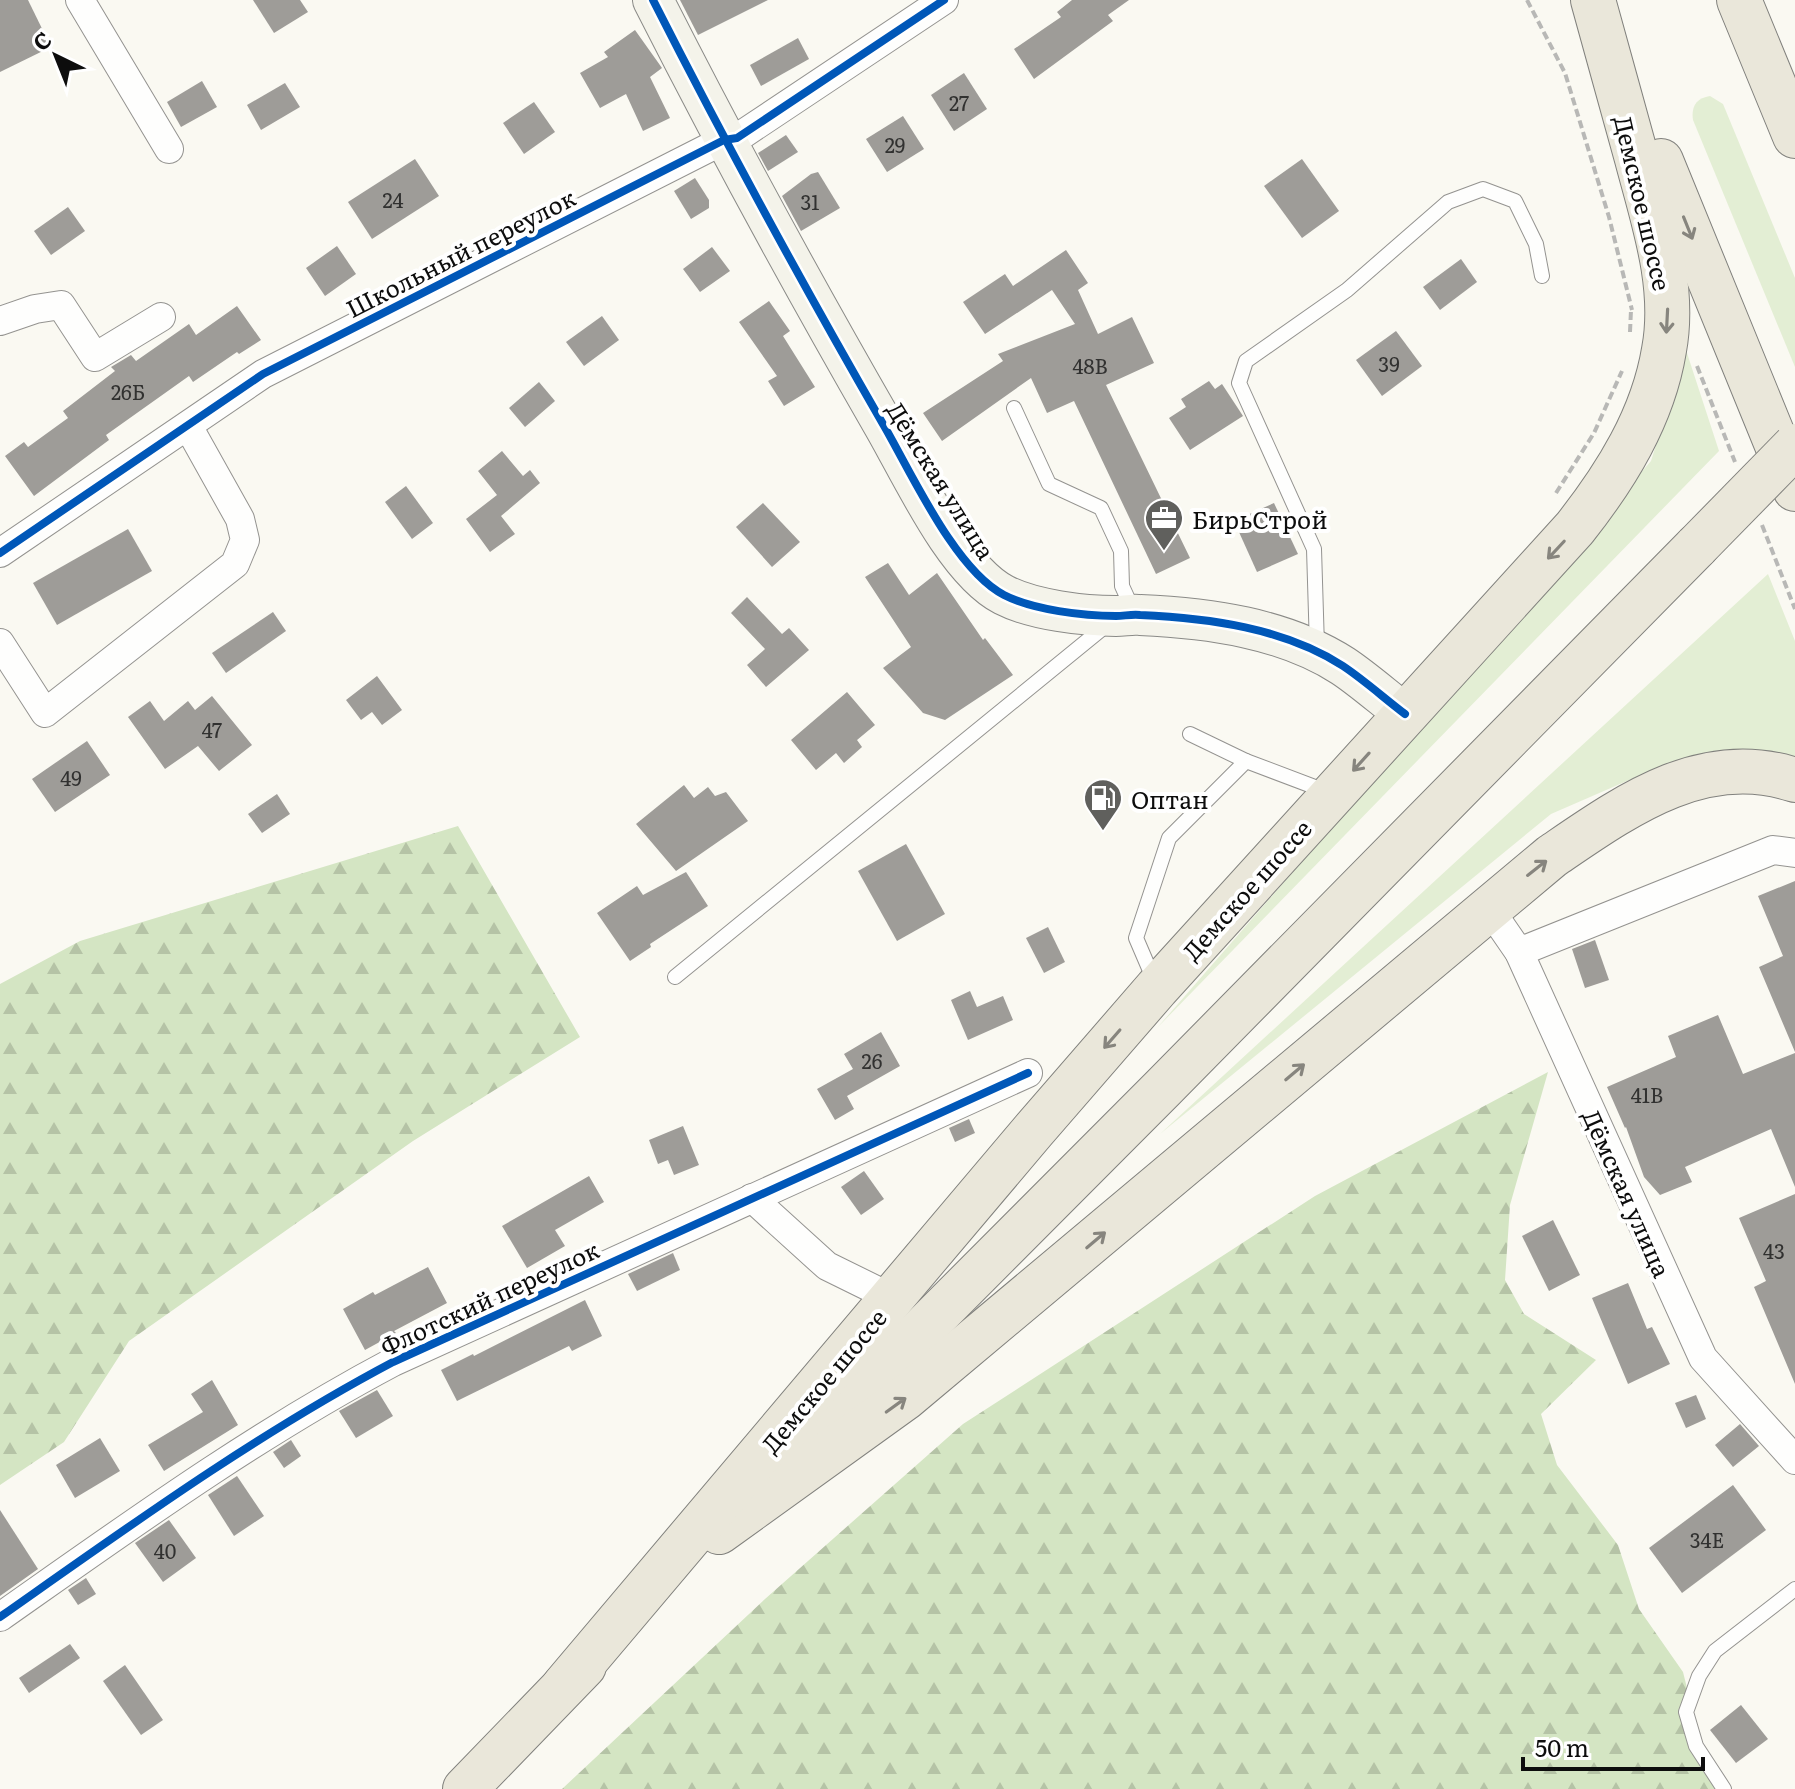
<svg xmlns="http://www.w3.org/2000/svg" width="1795" height="1789" viewBox="0 0 1795 1789" font-family="Literata,serif">
<style>
.grass{fill:#e3eed4}
.forest{fill:url(#forest-firs)}
.building{fill:#9e9c98}
.lines{fill:none;stroke-linecap:round;stroke-linejoin:round}
.lane-casing{stroke:#949390;stroke-width:16}
.street-casing{stroke:#949390;stroke-width:30}
.secondary-casing{stroke:#8a8a87;stroke-width:42}
.primary-casing{stroke:#81817d;stroke-width:46}
.path{stroke:#b8b8b6;stroke-width:4;stroke-dasharray:8 4;stroke-linecap:butt}
.lane{stroke:#fefefd;stroke-width:14}
.street{stroke:#fefefd;stroke-width:28}
.secondary{stroke:#f4f3ea;stroke-width:40}
.primary{stroke:#eae7da;stroke-width:44}
.primary-bridge-casing{stroke:#81817d;stroke-width:46;stroke-linecap:butt}
.primary-bridge{stroke:#eae7da;stroke-width:44}
.cycleway-casing{stroke:#fff;stroke-width:13}
.cycleway{stroke:#0057b8;stroke-width:8}
.oneway{stroke:#87857e}
.labels{text-anchor:middle;dominant-baseline:central;stroke-width:8;stroke-linejoin:round;paint-order:stroke}
.number-label{font-size:20px;fill:#313130}
.street-label{font-size:24px;fill:#0d0d0d;stroke:#fff}
.poi-label{font-size:24px;fill:#0d0d0d;stroke:#fff;text-anchor:start}
</style>
<defs>
<pattern id="forest-firs" width="22" height="20" patternUnits="userSpaceOnUse" patternTransform="scale(2)"><rect width="22" height="20" fill="#d4e5c3"/><path d="M5 1l3.5 6h-7zM16 11l3.5 6h-7z" fill="#b5c3a6"/></pattern>
</defs>
<rect width="100%" height="100%" fill="#faf9f2"/>
<g class="grass">
<path d="M1710,96L1723,104L1795,278V367L1693,120C1691,107 1696,98 1710,96Z"/>
<path d="M1686,350L1719,451L1157,1028L1651,461Z"/>
<path d="M1768,574L1795,641V761L1722,751L1666,764L1551,814L1160,1134Z"/>
</g>
<g class="forest">
<path d="M458,826L580,1037L413,1141L129,1341L64,1442L0,1485V984L80,941Z"/>
<path d="M1548,1072L1510,1205L1505,1280L1524,1314L1596,1360L1541,1414L1557,1465L1618,1545L1639,1609L1683,1672L1707,1768L1720,1789H562L765,1599L963,1424L1315,1196Z"/>
</g>
<g class="building">
<path d="M0,0H28L51,47L0,72Z"/>
<path d="M253,0H300L308,12L274,33Z"/>
<path d="M680,0H768L698,35Z"/>
<path d="M1072,0H1129L1108,15L1113,21L1034,79L1014,49L1061,17L1057,12Z"/>
<path d="M635,30L662,68L650,77L670,118L643,131L626,94L600,108L580,73L608,57L604,52Z"/>
<path d="M798,38L809,59L761,86L750,65Z"/>
<path d="M964,73L987,109L954,131L931,95Z"/>
<path d="M202,81L217,107L181,127L167,102Z"/>
<path d="M285,83L300,107L261,130L247,105Z"/>
<path d="M534,102L555,132L524,154L503,123Z"/>
<path d="M903,116L924,149L887,172L866,139Z"/>
<path d="M786,135L798,152L768,171L758,153Z"/>
<path d="M415,159L439,196L372,239L348,202Z"/>
<path d="M1302,159L1339,211L1302,238L1264,186Z"/>
<path d="M818,172L840,208L801,231L782,196L811,174Z"/>
<path d="M695,178L709,200V208L691,219L674,191Z"/>
<path d="M68,207L85,231L51,255L34,231Z"/>
<path d="M337,246L356,274L325,296L306,268Z"/>
<path d="M712,247L730,271L700,292L683,269Z"/>
<path d="M1066,250L1088,283L1078,290L1098,334L1132,317L1154,363L1106,385L1190,558L1156,574L1074,401L1047,413L1031,378L942,441L923,413L1003,361L998,354L1075,324L1052,290L985,334L963,302L1005,274L1013,286Z"/>
<path d="M1461,259L1477,282L1440,310L1423,287Z"/>
<path d="M769,301L790,331L783,336L815,387L784,406L768,381L777,376L739,322Z"/>
<path d="M237,306L261,340L239,354L237,352L193,382L189,376L106,435L109,440L34,496L5,456L24,442L28,447L68,418L63,411L115,371L111,367L131,355L136,361L189,324L196,335Z"/>
<path d="M602,316L619,340L584,366L566,342Z"/>
<path d="M1396,331L1422,366L1382,396L1356,360Z"/>
<path d="M1209,381L1215,389L1222,384L1243,416L1190,450L1169,418L1186,407L1181,399Z"/>
<path d="M539,382L555,401L525,427L509,408Z"/>
<path d="M502,451L523,476L530,470L540,483L501,516L515,534L490,552L466,519L497,495L478,471Z"/>
<path d="M406,486L433,523L412,539L385,502Z"/>
<path d="M763,503L800,542L772,567L736,527Z"/>
<path d="M1274,503L1298,554L1257,572L1234,521Z"/>
<path d="M128,529L152,571L57,625L33,583Z"/>
<path d="M888,563L909,595L937,573L983,640L985,638L1013,675L945,720L923,713L883,668L911,647L865,577Z"/>
<path d="M747,597L782,634L789,628L809,650L766,687L747,665L765,649L731,613Z"/>
<path d="M273,612L286,631L226,673L212,653Z"/>
<path d="M377,676L402,710L382,725L372,712L361,720L346,700Z"/>
<path d="M847,692L875,725L857,740L862,747L844,763L836,753L816,770L791,740Z"/>
<path d="M212,696L252,745L219,771L198,746L165,769L128,717L150,701L164,721L188,701L195,710Z"/>
<path d="M87,741L110,775L55,812L32,779Z"/>
<path d="M684,785L694,798L708,787L715,796L726,792L748,821L676,871L636,824Z"/>
<path d="M277,794L290,814L262,833L248,814Z"/>
<path d="M906,844L945,914L897,941L858,871Z"/>
<path d="M686,872L708,906L650,944L651,947L630,961L597,913L637,886L643,895Z"/>
<path d="M1795,881V1052L1759,967L1783,956L1758,896Z"/>
<path d="M1048,927L1065,962L1044,973L1026,938Z"/>
<path d="M1595,940L1609,980L1585,988L1572,949Z"/>
<path d="M970,991L977,1007L1003,996L1013,1020L968,1040L951,1000Z"/>
<path d="M1718,1015L1743,1074L1795,1053V1187L1771,1129L1685,1167L1692,1182L1660,1195L1644,1177L1626,1127L1625,1128L1607,1087L1676,1057L1668,1036Z"/>
<path d="M881,1032L900,1066L847,1096L854,1109L835,1120L817,1089L853,1069L844,1054Z"/>
<path d="M969,1119L975,1133L955,1142L949,1128Z"/>
<path d="M683,1126L699,1165L674,1175L668,1160L658,1164L649,1140Z"/>
<path d="M864,1171L884,1199L861,1215L841,1187Z"/>
<path d="M589,1176L604,1202L555,1230L565,1246L527,1268L502,1226Z"/>
<path d="M1795,1194V1384L1754,1287L1766,1281L1739,1218Z"/>
<path d="M1553,1220L1580,1275L1549,1291L1522,1236Z"/>
<path d="M673,1253L680,1270L637,1291L628,1274Z"/>
<path d="M428,1267L447,1303L394,1331L396,1333L365,1350L343,1309L373,1292L375,1295Z"/>
<path d="M1628,1283L1647,1329L1652,1327L1670,1364L1628,1384L1592,1298Z"/>
<path d="M585,1300L602,1336L572,1351L569,1346L457,1401L441,1370L473,1354L474,1356Z"/>
<path d="M212,1380L238,1425L164,1471L148,1445L203,1412L191,1394Z"/>
<path d="M377,1390L393,1416L356,1438L339,1411Z"/>
<path d="M1696,1395L1706,1419L1686,1428L1675,1403Z"/>
<path d="M1740,1424L1759,1446L1733,1467L1715,1445Z"/>
<path d="M100,1438L120,1471L75,1498L56,1465Z"/>
<path d="M291,1440L301,1456L284,1468L273,1452Z"/>
<path d="M237,1476L264,1516L234,1536L208,1495Z"/>
<path d="M1733,1485L1766,1530L1682,1593L1649,1548Z"/>
<path d="M0,1510L38,1569L0,1596Z"/>
<path d="M169,1520L196,1558L163,1582L135,1543Z"/>
<path d="M86,1578L96,1594L78,1605L68,1590Z"/>
<path d="M70,1644L80,1658L29,1693L19,1678Z"/>
<path d="M125,1665L163,1720L141,1735L103,1681Z"/>
<path d="M1741,1705L1768,1739L1736,1763L1710,1730Z"/>
</g>
<g class="lines">
<defs>
<g id="lane">
<path d="M1014,408L1049,484L1101,508L1121,551L1122,586L1133,610"/>
<path d="M1317,647L1314,549L1239,383L1246,361L1347,290L1448,202L1483,189L1515,201L1536,244L1542,276"/>
<path d="M1190,734L1246,761L1328,792"/>
<path d="M675,977L1109,623"/>
<path d="M1154,980L1136,938L1169,838L1246,761"/>
<path d="M1724,1789L1696,1746L1686,1712L1699,1676L1715,1651L1795,1589"/>
</g>
<g id="street">
<path d="M80,0L169,149"/>
<path d="M0,321L35,309L61,305L95,357L161,317"/>
<path d="M0,553L263,374L724,140L737,138L944,0"/>
<path d="M0,643L45,713L235,564L245,540L240,519L188,426"/>
<path d="M1488,907L1519,952L1703,1358L1795,1460"/>
<path d="M1519,952L1773,850L1795,853"/>
<path d="M752,1198L827,1266L892,1298"/>
<path d="M0,1617C128,1527 255,1435 393,1362L1028,1073"/>
</g>
<path id="secondary" d="M653,0C726,144 803,285 883,424C911,472 955,570 1004,595C1033,610 1084,616 1116,616C1124,616 1132,614 1140,615C1209,618 1284,628 1343,666C1364,680 1384,698 1405,714"/>
<g id="primary">
<path d="M1739,0L1795,136"/>
<path d="M1661,161L1795,489"/>
<path d="M781,1471L1163,1088L1697,546"/>
<path d="M719,1532L905,1398L1552,856C1624,807 1703,749 1795,780"/>
<path d="M564,1686L1033,1131L1157,988L1575,528C1616,476 1653,417 1664,350C1676,286 1653,220 1637,159C1622,106 1608,53 1593,0"/>
<path d="M465,1789L584,1666"/>
</g>
</defs>
<use href="#lane" class="lane-casing"/>
<use href="#street" class="street-casing"/>
<use href="#secondary" class="secondary-casing"/>
<use href="#primary" class="primary-casing"/>
<g class="path">
<path d="M1527,0L1565,73L1609,217L1632,310"/>
<path d="M1630,332L1631,310"/>
<path d="M1697,366L1735,462"/>
<path d="M1556,493L1594,433L1622,371"/>
<path d="M1762,525L1795,609"/>
</g>
<use href="#lane" class="lane"/>
<use href="#street" class="street"/>
<use href="#secondary" class="secondary"/>
<use href="#primary" class="primary"/>
<defs>
<path id="primary-bridge" d="M1697,546L1795,446"/>
</defs>
<use href="#primary-bridge" class="primary-bridge-casing"/>
<use href="#primary-bridge" class="primary-bridge"/>
<defs>
<g id="cycleway">
<path d="M653,0C726,144 803,285 883,424C911,472 955,570 1004,595C1033,610 1084,616 1116,616C1124,616 1132,614 1140,615C1209,618 1284,628 1343,666C1364,680 1384,698 1405,714"/>
<path d="M0,553L263,374L724,140L737,138L944,0"/>
<path d="M0,1617C128,1527 255,1435 393,1362L1028,1073"/>
</g>
</defs>
<use href="#cycleway" class="cycleway-casing"/>
<use href="#cycleway" class="cycleway"/>
</g>
<defs><path id="oneway-shaft" d="M-6 0H5M1.5-3L5.5 0L1.5 3" fill="none" stroke-width="1.6" stroke-linecap="round" stroke-linejoin="round" transform="scale(2)"/></defs>
<g class="oneway">
<use href="#oneway-shaft" transform="translate(1688 228) rotate(68)"/>
<use href="#oneway-shaft" transform="translate(1667 321) rotate(93)"/>
<use href="#oneway-shaft" transform="translate(1556 550) rotate(133)"/>
<use href="#oneway-shaft" transform="translate(1361 762) rotate(132)"/>
<use href="#oneway-shaft" transform="translate(1537 868) rotate(-38)"/>
<use href="#oneway-shaft" transform="translate(1112 1039) rotate(131)"/>
<use href="#oneway-shaft" transform="translate(1295 1072) rotate(-40)"/>
<use href="#oneway-shaft" transform="translate(1096 1240) rotate(-40)"/>
<use href="#oneway-shaft" transform="translate(896 1405) rotate(-36)"/>
</g>
<defs>
<symbol id="office-pin" viewBox="-11 -11 22 30"><path d="M0 17L-7.5 6A9.5 9.5 0 1 1 7.5 6Z" fill="#60605d" stroke="#fff"/><path d="M-6-3h4V-5.5h4V-3h4V5H-6ZM-1-4.5V-3h2v-1.5ZM-6 0V1H6V0Z" fill="#fff"/></symbol>
<symbol id="fuel-pin" viewBox="-11 -11 22 30"><path d="M0 17L-7.5 6A9.5 9.5 0 1 1 7.5 6Z" fill="#60605d" stroke="#fff"/><path d="M-5.5-6h7V0h2V4h1.3V-2.5L3-4.5l.8-.8L6-3V5H2.5V1h-1V6h-7ZM-4.2-4.7v3.2H.2V-4.7Z" fill="#fff"/></symbol>
</defs>
<g fill-rule="evenodd">
<use href="#office-pin" x="1142" y="496" width="44" height="60"/>
<use href="#fuel-pin" x="1081" y="776" width="44" height="60"/>
</g>
<g class="labels">
<g class="number-label">
<text x="959" y="102">27</text>
<text x="895" y="144">29</text>
<text x="393" y="199">24</text>
<text x="810" y="201">31</text>
<text x="1389" y="363">39</text>
<text x="1090" y="365">48В</text>
<text x="128" y="391">26Б</text>
<text x="212" y="729">47</text>
<text x="71" y="777">49</text>
<text x="872" y="1060">26</text>
<text x="1647" y="1094">41В</text>
<text x="1774" y="1250">43</text>
<text x="1707" y="1539">34Е</text>
<text x="165" y="1550">40</text>
</g>
<g class="street-label">
<text transform="translate(1644 203) rotate(77)">Демское шоссе</text>
<text transform="translate(460 252) rotate(-27)">Школьный переулок</text>
<text transform="translate(942 480) rotate(58)">Дёмская улица</text>
<text transform="translate(1246 889) rotate(-48)">Демское шоссе</text>
<text transform="translate(1628 1193) rotate(66)">Дёмская улица</text>
<text transform="translate(489 1297) rotate(-25)">Флотский переулок</text>
<text transform="translate(823 1380) rotate(-50)">Демское шоссе</text>
</g>
<g class="poi-label">
<text x="1192" y="518">БирьСтрой</text>
<text x="1131" y="798">Оптан</text>
</g>
</g>
<g transform="translate(56 56) rotate(317)" stroke="#ffffff" stroke-width="6" paint-order="stroke">
<path d="M0-6L14 30L0 20L-14 30Z" fill="#0d0d0d"/>
<text y="-12" font-size="22" font-weight="bold" text-anchor="middle" fill="#0d0d0d">С</text>
</g>
<path d="M1523 1757v12h180v-12" fill="none" stroke="#0d0d0d" stroke-width="4"/>
<text x="1535" y="1757" font-size="24" fill="#0d0d0d" stroke="#ffffff" stroke-width="6" paint-order="stroke">50 m</text>
</svg>
